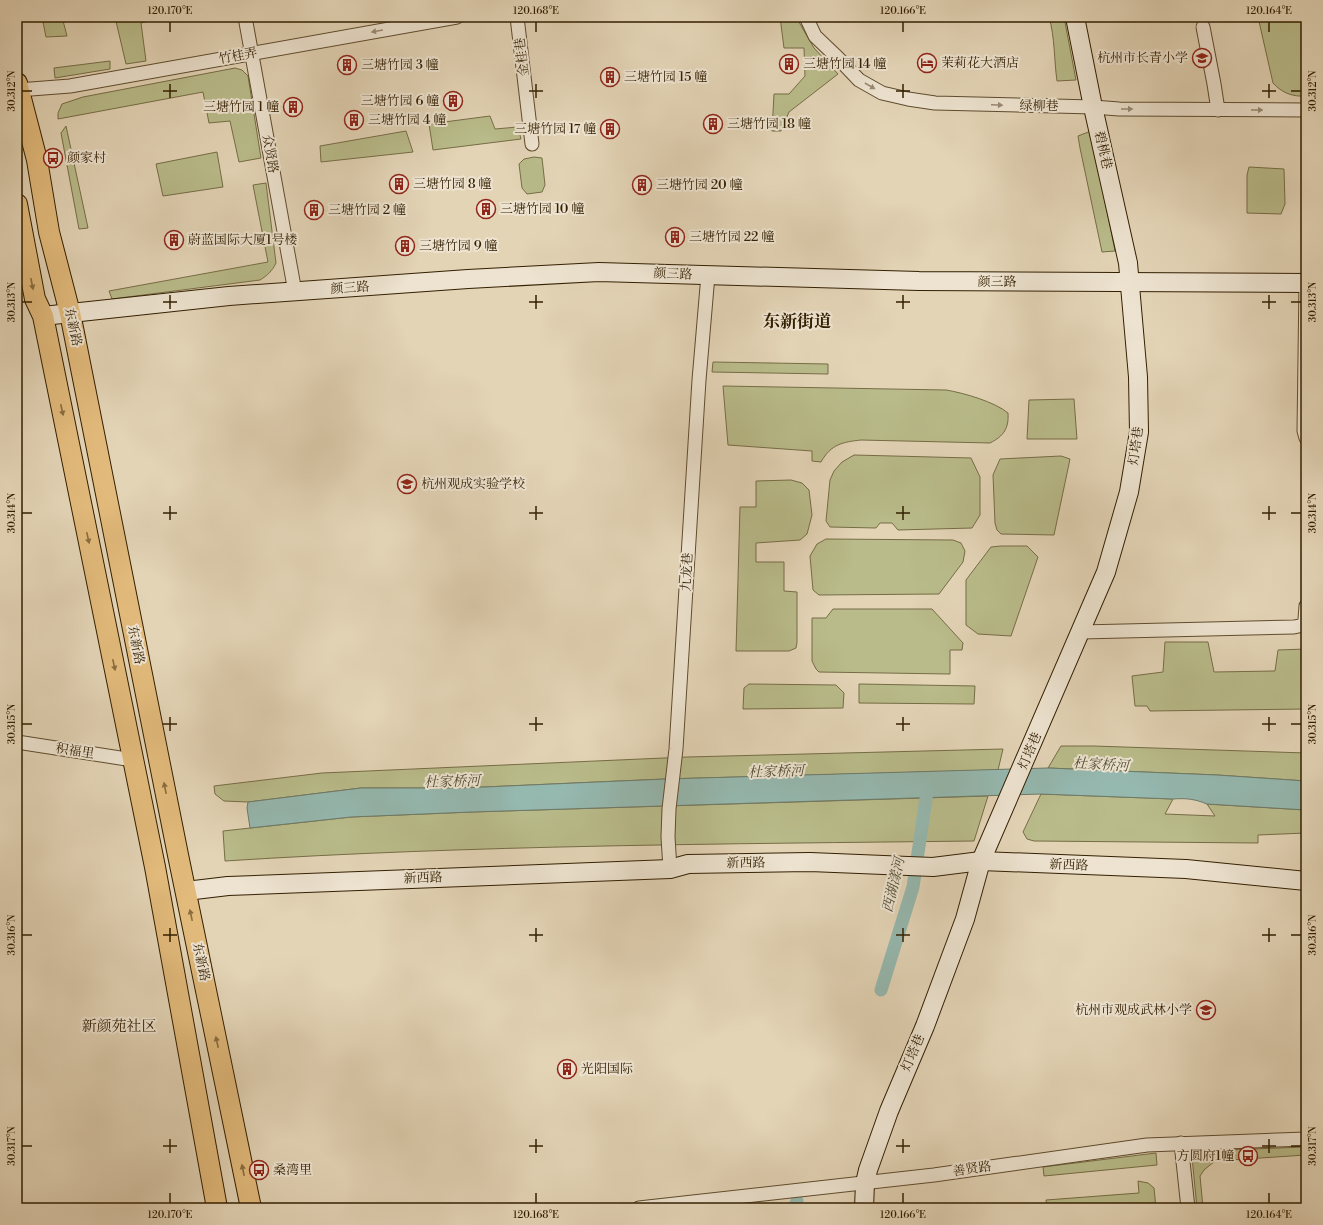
<svg xmlns="http://www.w3.org/2000/svg" width="1323" height="1225" viewBox="0 0 1323 1225" font-family="'Libre Bodoni','Noto Serif SC',serif">
<style>
.green{fill:#b9bb8a;stroke:#766d46}
.water{fill:#95b8af;stroke:#6e7b69}
.lines{fill:none;stroke-linecap:round;stroke-linejoin:round}
.canal{stroke:#95b8af;stroke-width:13}
.street-casing{stroke:#5f4c2e;stroke-width:15}
.secondary-casing{stroke:#331f01;stroke-width:20}
.primary-casing{stroke:#331f01;stroke-width:22}
.street{stroke:#ede3d0;stroke-width:13}
.secondary{stroke:#ede3d0;stroke-width:18}
.primary{stroke:#e2ba7b;stroke-width:20}
.oneway{fill:#998b73}
.oneway2{fill:#8a6c3e}
.ticks{fill:none;stroke:#331f01;stroke-width:1.5}
.labels{text-anchor:middle;dominant-baseline:central;stroke-width:4;stroke-linejoin:round;paint-order:stroke}
.street-label{font-size:13px;fill:#331f01;stroke:#ede3d0}
.poi-label{font-size:13px;fill:#331f01;stroke:#ede3d0;text-anchor:start}
.water-label{font-size:14px;font-style:italic;fill:#504d35;stroke:#ede3d0}
.quarter-label{font-size:15px;fill:#331f01;stroke:#ede3d0}
.district-label{font-size:17px;font-weight:bold;fill:#331f01;stroke:#ede3d0}
.neatline{fill:none;stroke:#331f01;stroke-width:1.5}
.ticks-label{font-size:10px;text-anchor:middle;fill:#331f01}
</style>
<rect width="100%" height="100%" fill="#e3d4b6"/>
<filter id="stains"><feTurbulence type="fractalNoise" baseFrequency=".005" numOctaves="4"/><feColorMatrix values="0 0 0 0 .2 0 0 0 0 .09 0 0 0 0 .02 0 0 0 .5 -.17"/></filter>
<radialGradient id="worn" r=".72"><stop offset=".6" stop-color="#630" stop-opacity="0"/><stop offset="1" stop-color="#630" stop-opacity=".3"/></radialGradient>
<g class="green">
<path d="M42,17H62L67,36L46,37Z"/>
<path d="M115,17H165L141,23L146,61L126,64Z"/>
<path d="M780,17H796L814,48L838,74L789,112L781,131H772L774,94H789L805,76L804,48H784Z"/>
<path d="M1049,17H1064L1076,80L1057,81C1054,60 1055,37 1049,17Z"/>
<path d="M1258,17H1306V96C1293,97 1282,93 1273,83Z"/>
<path d="M110,61V69L55,78L54,68Z"/>
<path d="M235,68L242,70L248,76L261,158L239,162L230,121L209,123L203,92L58,119V113L62,104L83,97Z"/>
<path d="M490,116L495,129L518,127L521,139L433,150L429,124Z"/>
<path d="M66,126L88,228L79,229L61,133Z"/>
<path d="M406,131L413,152L321,162L320,146Z"/>
<path d="M1091,131L1115,251L1102,252L1080,148L1078,136Z"/>
<path d="M217,152L223,187L163,196L156,164Z"/>
<path d="M534,157L542,158L545,185L542,192L527,194L522,188L519,164L524,159Z"/>
<path d="M1249,167L1284,169L1285,204L1281,214L1247,213V175Z"/>
<path d="M266,183L276,263C272,271 268,275 260,280L112,299L109,291L268,262L253,185Z"/>
<path d="M713,362L828,364V374L712,372Z"/>
<path d="M723,386L946,390C964,393 995,402 1008,413C1009,428 1004,436 990,443L861,440C843,442 831,444 821,462L812,461V451L728,445Z"/>
<path d="M1074,399L1077,439H1027L1029,400Z"/>
<path d="M854,455L971,458L980,477V515L972,528L898,530L892,523H880L876,528L830,527L826,521L830,480L834,471L842,462Z"/>
<path d="M1061,456L1070,459L1054,535L1001,534L997,530L995,523L993,475L1000,459Z"/>
<path d="M791,480L802,483L809,490L812,515L807,534L800,540L756,543V562H784V591L797,592V642L796,648L789,651H736L740,507H756V481Z"/>
<path d="M826,539L953,540L961,543L965,551L963,562L939,594L819,595L813,590L810,556L817,544Z"/>
<path d="M1001,546H1027L1038,557L1011,636L978,634L966,625V580L991,547Z"/>
<path d="M833,609H932L963,643L962,650H950V674L819,672L816,669L812,661V618H826Z"/>
<path d="M1165,642H1208L1214,672L1275,671L1278,650L1306,649V709L1150,711L1147,706H1135L1132,676L1163,672Z"/>
<path d="M749,684L836,685L844,693L843,708L743,709L744,688Z"/>
<path d="M859,684L975,686L974,704L859,703Z"/>
<path d="M1061,746H1093L1306,753V781L1217,775L1048,768Z"/>
<path d="M1003,749L998,770L665,779L462,788H361L248,802L224,801L215,794L214,786L322,773L687,757Z"/>
<path d="M1041,794L1173,799L1165,814L1215,816L1207,804L1306,810V833L1258,835V843L1034,841L1027,839L1023,832Z"/>
<path d="M988,796L974,841C724,844 474,845 225,861L223,831L351,817L472,812Z"/>
<path d="M1306,1147V1155L1215,1161L1204,1170L1200,1176L1203,1208H1197L1192,1157L1198,1151Z"/>
<path d="M1156,1153L1157,1165L1044,1176L1043,1167Z"/>
<path d="M1138,1181L1148,1183L1154,1188L1156,1208H1047L1046,1200L1139,1193Z"/>
</g>
<path class="water" d="M1048,768L1217,775L1306,781V810L1207,804C1195,799 1186,798 1173,799L1041,794L472,812L351,817L250,828L247,808L248,802L361,788H462L665,779Z"/>
<g class="lines">
<g class="canal">
<path d="M881,990L913,887L928,785"/>
<path d="M794,1208L797,1201"/>
</g>
<defs>
<g id="street">
<path d="M245,17L295,292"/>
<path d="M517,17L532,144"/>
<path d="M806,17L815,36L838,58L859,80L882,93L908,99L935,103L1093,107L1119,109L1306,110"/>
<path d="M1203,27L1214,84L1218,110"/>
<path d="M18,90L70,86L457,17"/>
<path d="M1306,283L1304,431L1306,438"/>
<path d="M1081,632L1294,627L1304,625L1305,619L1306,606"/>
<path d="M17,742L133,760"/>
<path d="M670,869L668,837L669,809L676,749L699,380L708,275"/>
<path d="M1181,1143L1188,1208"/>
<path d="M639,1208L934,1175L1147,1145L1306,1139"/>
</g>
<g id="secondary">
<path d="M43,316L229,296L468,279L599,272L919,281L1306,283"/>
<path d="M186,891L228,886L670,869L688,864L810,862L933,867L981,861L1186,869L1306,881"/>
<path d="M864,1208L865,1183L868,1170L889,1111L925,1026L965,919L981,861L1106,572L1129,492L1139,432L1138,377L1128,263L1093,107L1075,17"/>
</g>
<g id="primary">
<path d="M17,83L37,160L49,232L70,313L178,855L251,1208"/>
<path d="M17,204L35,299L43,316L155,867L217,1208"/>
</g>
</defs>
<use href="#street" class="street-casing"/>
<use href="#secondary" class="secondary-casing"/>
<use href="#primary" class="primary-casing"/>
<use href="#street" class="street"/>
<use href="#secondary" class="secondary"/>
<use href="#primary" class="primary"/>
</g>
<defs><path id="oneway-solid" d="M-6-.8H1V-3.2L6.5 0L1 3.2V.8H-6Z"/></defs>
<g class="oneway">
<use href="#oneway-solid" transform="translate(377 31) rotate(170)"/>
<use href="#oneway-solid" transform="translate(870 86) rotate(30)"/>
<use href="#oneway-solid" transform="translate(997 105) rotate(2)"/>
<use href="#oneway-solid" transform="translate(1127 109)"/>
<use href="#oneway-solid" transform="translate(1257 110)"/>
</g>
<g class="oneway2">
<use href="#oneway-solid" transform="translate(32 284) rotate(79)"/>
<use href="#oneway-solid" transform="translate(62 410) rotate(78)"/>
<use href="#oneway-solid" transform="translate(88 538) rotate(78)"/>
<use href="#oneway-solid" transform="translate(114 665) rotate(78)"/>
<use href="#oneway-solid" transform="translate(165 788) rotate(-101)"/>
<use href="#oneway-solid" transform="translate(191 915) rotate(-102)"/>
<use href="#oneway-solid" transform="translate(217 1042) rotate(-102)"/>
<use href="#oneway-solid" transform="translate(243 1170) rotate(-101)"/>
</g>
<path class="ticks" d="M170,22V32M536,22V32M903,22V32M1269,22V32M170,84V98M536,84V98M903,84V98M1269,84V98M22,91H32M163,91H177M529,91H543M896,91H910M1262,91H1276M1291,91H1301M170,295V309M536,295V309M903,295V309M1269,295V309M22,302H32M163,302H177M529,302H543M896,302H910M1262,302H1276M1291,302H1301M170,506V520M536,506V520M903,506V520M1269,506V520M22,513H32M163,513H177M529,513H543M896,513H910M1262,513H1276M1291,513H1301M170,717V731M536,717V731M903,717V731M1269,717V731M22,724H32M163,724H177M529,724H543M896,724H910M1262,724H1276M1291,724H1301M170,928V942M536,928V942M903,928V942M1269,928V942M22,935H32M163,935H177M529,935H543M896,935H910M1262,935H1276M1291,935H1301M170,1139V1153M536,1139V1153M903,1139V1153M1269,1139V1153M22,1146H32M163,1146H177M529,1146H543M896,1146H910M1262,1146H1276M1291,1146H1301M170,1193V1203M536,1193V1203M903,1193V1203M1269,1193V1203"/>
<defs>
<symbol id="school-ring" viewBox="-11 -11 22 22"><circle r="9.5" fill="#ede3d0" stroke="#8f2418" stroke-width="1.5"/><path d="M0-5L7-2L0 1L-7-2ZM-4 1L0 2.5L4 1V4Q0 6-4 4Z" fill="#8f2418"/></symbol>
<symbol id="hotel-ring" viewBox="-11 -11 22 22"><circle r="9.5" fill="#ede3d0" stroke="#8f2418" stroke-width="1.5"/><path d="M-6-4.5h1.5V1H6V5H4.5V3h-9V5H-6ZM-4 0a1.8 1.8 0 1 1 3.6 0ZM.5 0V-2.5h3Q6-2.5 6 0Z" fill="#8f2418"/></symbol>
<symbol id="building-ring" viewBox="-11 -11 22 22"><circle r="9.5" fill="#ede3d0" stroke="#8f2418" stroke-width="1.5"/><path d="M-4-6H4V6H1V3H-1V6H-4ZM-2.5-4.3h1.7v1.8h-1.7ZM.8-4.3h1.7v1.8H.8ZM-2.5-1h1.7V.8h-1.7ZM.8-1h1.7V.8H.8Z" fill="#8f2418"/></symbol>
<symbol id="bus-ring" viewBox="-11 -11 22 22"><circle r="9.5" fill="#ede3d0" stroke="#8f2418" stroke-width="1.5"/><path d="M-5-6H5V4H4V6H2V4H-2V6H-4V4H-5ZM-3.5-4V0h7V-4ZM-3.5 1.2v1.5H-2V1.2ZM2 1.2v1.5H3.5V1.2Z" fill="#8f2418"/></symbol>
</defs>
<g fill-rule="evenodd">
<use href="#school-ring" x="1191" y="47" width="22" height="22"/>
<use href="#hotel-ring" x="916" y="52" width="22" height="22"/>
<use href="#building-ring" x="778" y="53" width="22" height="22"/>
<use href="#building-ring" x="336" y="54" width="22" height="22"/>
<use href="#building-ring" x="599" y="66" width="22" height="22"/>
<use href="#building-ring" x="442" y="90" width="22" height="22"/>
<use href="#building-ring" x="282" y="96" width="22" height="22"/>
<use href="#building-ring" x="343" y="109" width="22" height="22"/>
<use href="#building-ring" x="702" y="113" width="22" height="22"/>
<use href="#building-ring" x="599" y="118" width="22" height="22"/>
<use href="#bus-ring" x="42" y="147" width="22" height="22"/>
<use href="#building-ring" x="388" y="173" width="22" height="22"/>
<use href="#building-ring" x="631" y="174" width="22" height="22"/>
<use href="#building-ring" x="475" y="198" width="22" height="22"/>
<use href="#building-ring" x="303" y="199" width="22" height="22"/>
<use href="#building-ring" x="664" y="226" width="22" height="22"/>
<use href="#building-ring" x="163" y="229" width="22" height="22"/>
<use href="#building-ring" x="394" y="235" width="22" height="22"/>
<use href="#school-ring" x="396" y="473" width="22" height="22"/>
<use href="#school-ring" x="1195" y="999" width="22" height="22"/>
<use href="#building-ring" x="556" y="1058" width="22" height="22"/>
<use href="#bus-ring" x="1237" y="1145" width="22" height="22"/>
<use href="#bus-ring" x="248" y="1159" width="22" height="22"/>
</g>
<g class="labels">
<g class="street-label">
<text transform="translate(238 56) rotate(-10)">竹桂弄</text>
<text transform="translate(522 57) rotate(-97)">金桂巷</text>
<text transform="translate(1039 106) rotate(1)">绿柳巷</text>
<text transform="translate(1103 150) rotate(77)">碧桃巷</text>
<text transform="translate(270 154) rotate(80)">众贤路</text>
<text transform="translate(673 274) rotate(2)">颜三路</text>
<text x="997" y="282">颜三路</text>
<text transform="translate(350 288) rotate(-4)">颜三路</text>
<text transform="translate(73 327) rotate(78)">东新路</text>
<text transform="translate(1136 446) rotate(-82)">灯塔巷</text>
<text transform="translate(687 572) rotate(-87)">九龙巷</text>
<text transform="translate(136 645) rotate(79)">东新路</text>
<text transform="translate(75 751) rotate(9)">积福里</text>
<text transform="translate(1030 751) rotate(-67)">灯塔巷</text>
<text transform="translate(746 863) rotate(-1)">新西路</text>
<text transform="translate(1069 865) rotate(2)">新西路</text>
<text transform="translate(423 878) rotate(-2)">新西路</text>
<text transform="translate(201 962) rotate(78)">东新路</text>
<text transform="translate(913 1053) rotate(-67)">灯塔巷</text>
<text transform="translate(972 1169) rotate(-8)">善贤路</text>
</g>
<g class="poi-label">
<text x="1188" y="58" text-anchor="end">杭州市长青小学</text>
<text x="941" y="63">茉莉花大酒店</text>
<text x="803" y="64">三塘竹园 14 幢</text>
<text x="361" y="65">三塘竹园 3 幢</text>
<text x="624" y="77">三塘竹园 15 幢</text>
<text x="439" y="101" text-anchor="end">三塘竹园 6 幢</text>
<text x="279" y="107" text-anchor="end">三塘竹园 1 幢</text>
<text x="368" y="120">三塘竹园 4 幢</text>
<text x="727" y="124">三塘竹园 18 幢</text>
<text x="596" y="129" text-anchor="end">三塘竹园 17 幢</text>
<text x="67" y="158">颜家村</text>
<text x="413" y="184">三塘竹园 8 幢</text>
<text x="656" y="185">三塘竹园 20 幢</text>
<text x="500" y="209">三塘竹园 10 幢</text>
<text x="328" y="210">三塘竹园 2 幢</text>
<text x="689" y="237">三塘竹园 22 幢</text>
<text x="188" y="240">蔚蓝国际大厦1号楼</text>
<text x="419" y="246">三塘竹园 9 幢</text>
<text x="421" y="484">杭州观成实验学校</text>
<text x="1192" y="1010" text-anchor="end">杭州市观成武林小学</text>
<text x="581" y="1069">光阳国际</text>
<text x="1234" y="1156" text-anchor="end">方圆府1幢</text>
<text x="273" y="1170">桑湾里</text>
</g>
<g class="water-label">
<text transform="translate(1101 765) rotate(3)">杜家桥河</text>
<text transform="translate(776 772) rotate(-2)">杜家桥河</text>
<text transform="translate(452 782) rotate(-2)">杜家桥河</text>
<text transform="translate(894 885) rotate(-77)">西湖漾河</text>
</g>
<g class="quarter-label">
<text x="119" y="1026">新颜苑社区</text>
</g>
<g class="district-label">
<text x="797" y="322">东新街道</text>
</g>
</g>
<rect width="1323" height="1225" fill="none" stroke="#e3d4b6" stroke-width="44"/>
<rect x="22" y="22" width="1279" height="1181" class="neatline"/>
<g class="ticks-label">
<text x="170" y="14">120.170°E</text>
<text x="536" y="14">120.168°E</text>
<text x="903" y="14">120.166°E</text>
<text x="1269" y="14">120.164°E</text>
<text transform="translate(1312 91) rotate(-90)" y="4">30.312°N</text>
<text transform="translate(11 91) rotate(-90)" y="4">30.312°N</text>
<text transform="translate(1312 302) rotate(-90)" y="4">30.313°N</text>
<text transform="translate(11 302) rotate(-90)" y="4">30.313°N</text>
<text transform="translate(1312 513) rotate(-90)" y="4">30.314°N</text>
<text transform="translate(11 513) rotate(-90)" y="4">30.314°N</text>
<text transform="translate(1312 724) rotate(-90)" y="4">30.315°N</text>
<text transform="translate(11 724) rotate(-90)" y="4">30.315°N</text>
<text transform="translate(1312 935) rotate(-90)" y="4">30.316°N</text>
<text transform="translate(11 935) rotate(-90)" y="4">30.316°N</text>
<text transform="translate(1312 1146) rotate(-90)" y="4">30.317°N</text>
<text transform="translate(11 1146) rotate(-90)" y="4">30.317°N</text>
<text x="170" y="1218">120.170°E</text>
<text x="536" y="1218">120.168°E</text>
<text x="903" y="1218">120.166°E</text>
<text x="1269" y="1218">120.164°E</text>
</g>
<rect width="100%" height="100%" filter="url(#stains)"/>
<rect width="100%" height="100%" fill="url(#worn)"/>
</svg>
